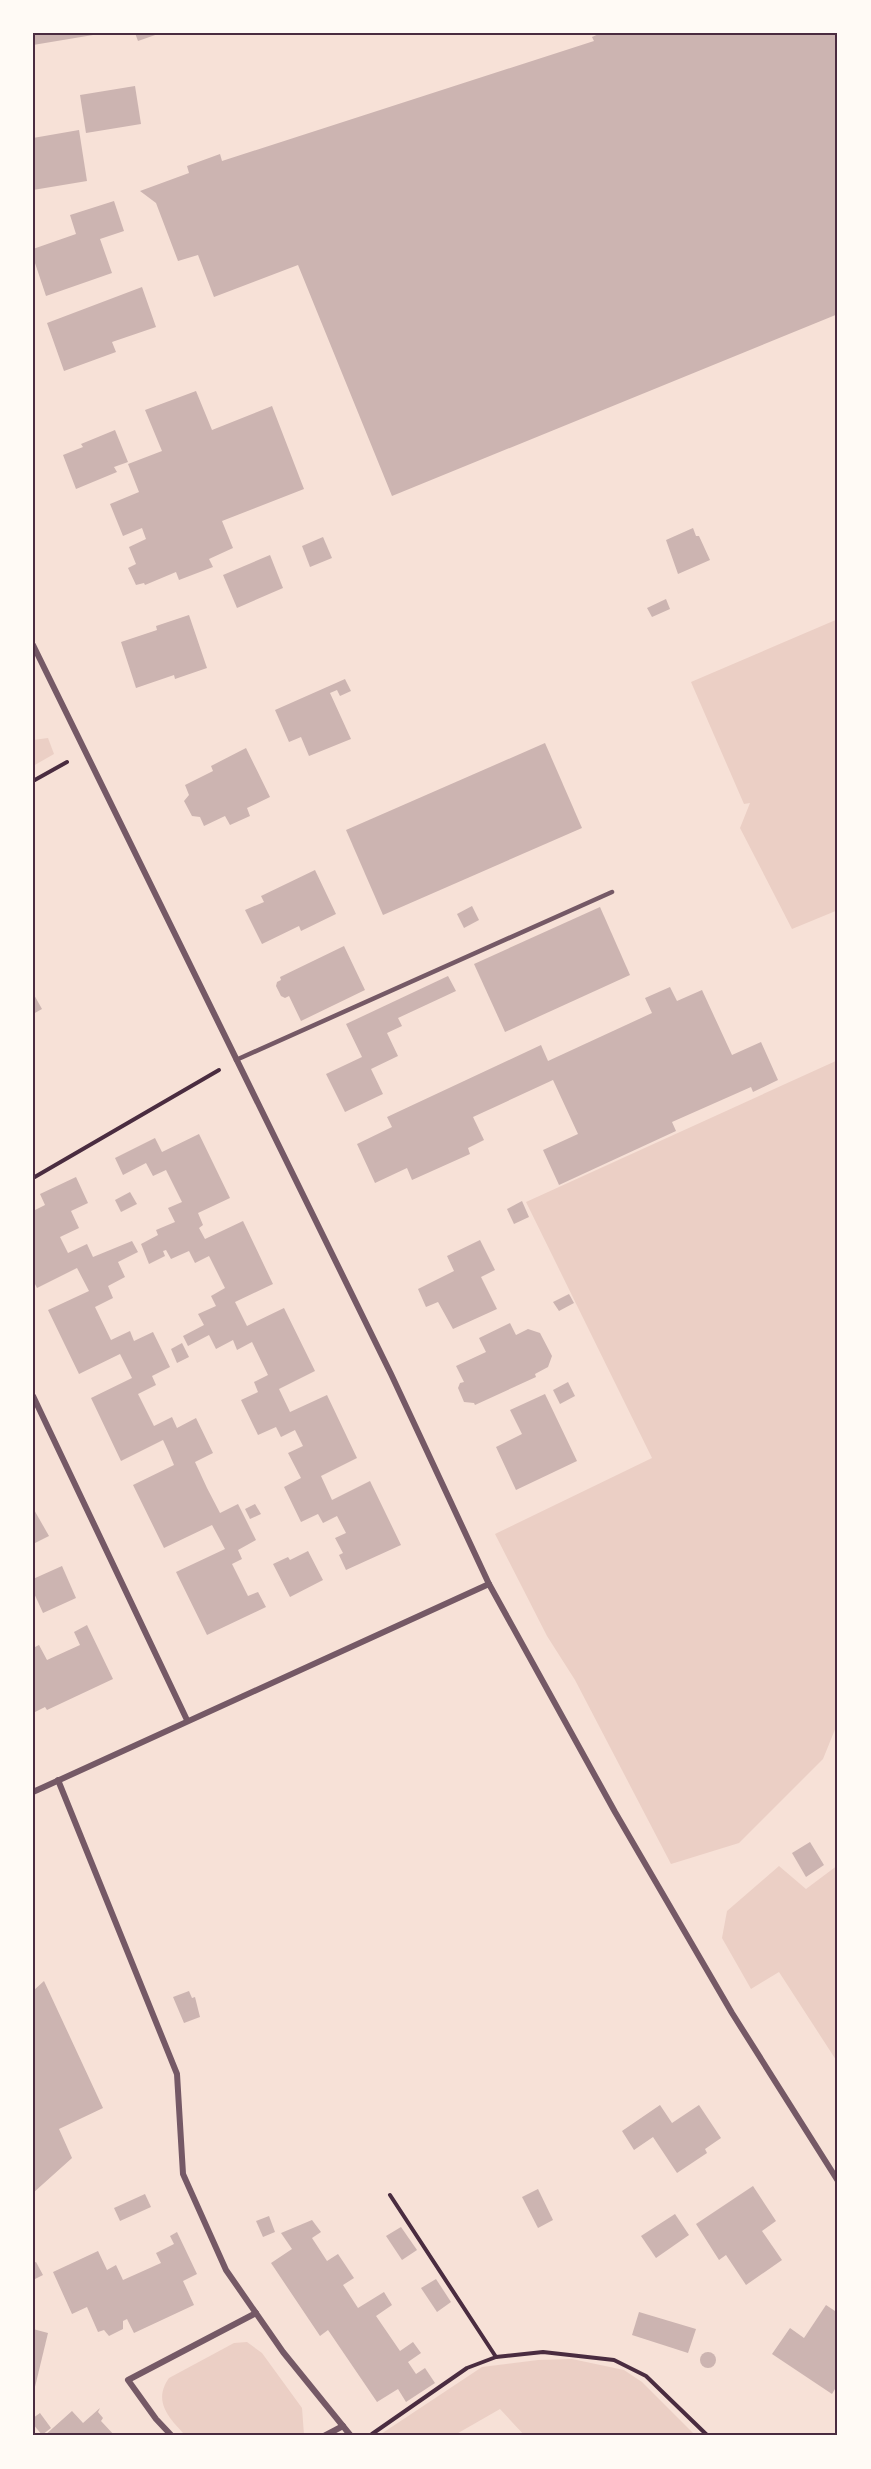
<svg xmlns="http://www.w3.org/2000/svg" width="871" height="2469" viewBox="0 0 871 2469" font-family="'Work Sans',sans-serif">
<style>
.green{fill:#ebcfc5}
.building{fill:#ccb4b1}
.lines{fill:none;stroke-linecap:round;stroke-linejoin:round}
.path{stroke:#4a2c40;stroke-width:4}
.service{stroke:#755966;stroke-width:4.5}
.minor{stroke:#755966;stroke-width:6}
.neatline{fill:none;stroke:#4a2c40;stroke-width:2}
</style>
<rect width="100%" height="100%" fill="#f7e1d7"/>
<g class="green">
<path d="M838,619V910L792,929L740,828L750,803L744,804L691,682Z"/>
<path d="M48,738L54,754L33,766V740Z"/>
<path d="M838,1060V1722L823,1759L739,1843L671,1864L575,1680L547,1636L495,1534L652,1458L526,1202Z"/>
<path d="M838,1865V2063L779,1972L751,1989L722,1938L727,1911L779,1866L806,1889Z"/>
<path d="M247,2342L262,2353L302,2408L304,2435L186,2436C170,2419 152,2402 169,2378L234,2343Z"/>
<path d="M572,2359L624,2370L642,2382L696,2436H525L500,2409L453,2436H378L482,2367L538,2360Z"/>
</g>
<g class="building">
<path d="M33,33H93V35L33,45Z"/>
<path d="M135,33H161L138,41Z"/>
<path d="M601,33H838V314L392,496L298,265L214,297L198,255L178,261L156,203L140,191L189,173L187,166L220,154L222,161L594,41L592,37Z"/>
<path d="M135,86L141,124L86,133L80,95Z"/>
<path d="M79,130L87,181L33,190V138Z"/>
<path d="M114,201L124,231L100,239L112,273L46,296L33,257V249L76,234L70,215Z"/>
<path d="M142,287L156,327L112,342L116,352L64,371L47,323Z"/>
<path d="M196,391L212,430L272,406L304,489L222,521L233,548L209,559L213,567L179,580L176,572L145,585L144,583L136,585L128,568L136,564L129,547L146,539L142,528L123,536L110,504L139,492L128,464L162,451L145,410Z"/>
<path d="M115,430L128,462L114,467L117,472L76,489L63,455L83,447L81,444Z"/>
<path d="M693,528L696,536H699L710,560L678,574L666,540Z"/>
<path d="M323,537L332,558L310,567L302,546Z"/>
<path d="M270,555L283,588L237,608L223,575Z"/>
<path d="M666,599L670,609L652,617L647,608Z"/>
<path d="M189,615L207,668L175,679L174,675L136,688L121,642L157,630L156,626Z"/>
<path d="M345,679L351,691L340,696L337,690L330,693L351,739L309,756L301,737L289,742L275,710Z"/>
<path d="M545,743L582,828L383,915L346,830Z"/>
<path d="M246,748L270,797L247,808L250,816L230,825L225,816L204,826L200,817L192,816L184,801L189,795L185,785L213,771L211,766Z"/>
<path d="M315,870L336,914L301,931L299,926L262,944L245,910L264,902L261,896Z"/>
<path d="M472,906L479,920L464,928L457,914Z"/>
<path d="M600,907L630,975L505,1032L474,964Z"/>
<path d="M344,946L365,990L301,1021L289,996L285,998L281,996L276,986L277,982L281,980L280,977Z"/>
<path d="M448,976L456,991L398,1018L402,1026L387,1033L398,1056L371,1069L383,1094L345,1112L326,1074L362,1057L346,1024Z"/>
<path d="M670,987L677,1001L702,990L732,1055L761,1042L778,1080L753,1092L751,1087L672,1122L676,1131L559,1185L543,1150L578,1134L553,1080L473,1117L484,1140L468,1148L470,1154L412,1180L407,1168L375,1183L357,1144L392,1127L387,1117L541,1045L548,1061L652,1013L645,998Z"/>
<path d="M33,993L42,1009L33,1014Z"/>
<path d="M199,1134L230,1198L198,1213L203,1225L199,1228L205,1239L243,1221L273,1284L235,1302L247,1326L284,1308L315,1371L279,1389L290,1412L327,1395L357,1458L321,1476L332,1500L370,1481L401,1545L346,1570L339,1555L343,1553L335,1538L346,1533L337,1516L323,1523L318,1514L301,1522L284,1487L301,1478L288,1453L303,1446L295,1430L281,1437L276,1427L258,1435L241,1400L258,1392L254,1382L268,1375L252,1342L237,1350L233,1340L216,1349L209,1335L188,1346L183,1336L204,1325L198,1314L216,1306L211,1296L225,1288L209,1256L195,1263L189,1251L171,1259L166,1250L163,1251L165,1256L149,1264L141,1244L158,1235L156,1230L175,1222L168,1208L182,1202L166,1170L153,1176L146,1163L123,1175L115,1158L155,1138L162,1152Z"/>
<path d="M76,1177L88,1203L71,1211L79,1228L60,1237L68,1253L87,1244L93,1257L132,1241L138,1252L118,1262L125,1277L108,1286L113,1298L95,1307L111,1340L130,1331L134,1341L153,1332L170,1367L152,1376L156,1385L138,1394L154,1426L172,1417L177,1428L196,1418L213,1453L195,1462L207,1488L220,1513L238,1504L256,1540L238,1550L242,1559L232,1564L248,1596L258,1592L266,1607L207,1635L176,1572L225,1549L212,1525L164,1548L133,1485L174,1465L169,1453L163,1440L121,1461L91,1398L132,1378L120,1354L79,1374L48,1310L89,1291L77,1268L37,1288L33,1280V1211L45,1205L40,1194Z"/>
<path d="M130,1192L137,1204L121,1212L115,1200Z"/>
<path d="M522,1201L529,1217L514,1224L507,1209Z"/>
<path d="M480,1240L495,1270L481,1277L497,1309L453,1329L438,1302L426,1307L418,1289L454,1271L447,1256Z"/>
<path d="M569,1294L574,1303L559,1311L553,1302Z"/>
<path d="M510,1323L516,1335L528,1329L540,1333L552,1356L548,1367L535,1374L536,1377L475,1405L474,1403L464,1402L458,1388L460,1383L464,1382L456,1366L486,1352L479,1338Z"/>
<path d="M182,1343L189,1357L177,1363L171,1349Z"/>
<path d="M568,1382L575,1396L560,1404L553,1390Z"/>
<path d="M545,1394L577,1461L516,1490L496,1447L522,1434L510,1410Z"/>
<path d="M255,1504L261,1514L250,1519L245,1509Z"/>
<path d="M33,1508L49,1536L33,1544Z"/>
<path d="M308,1551L323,1580L290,1597L273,1564L288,1557L290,1560Z"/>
<path d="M62,1566L76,1598L43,1613L33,1591V1579Z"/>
<path d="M87,1625L113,1679L47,1710L45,1707L33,1713V1648L39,1645L47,1660L80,1645L74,1632Z"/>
<path d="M810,1842L824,1865L806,1877L792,1853Z"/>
<path d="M44,1981L103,2108L59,2129L72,2158L33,2193V1991Z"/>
<path d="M189,1991L192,1998L195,1997L200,2017L184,2023L173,1997Z"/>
<path d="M660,2105L672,2123L699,2105L721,2138L705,2149L707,2153L677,2173L653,2137L634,2150L622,2131Z"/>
<path d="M753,2186L776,2221L762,2231L782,2260L746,2285L726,2255L719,2260L696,2224Z"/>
<path d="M538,2189L553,2220L538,2228L522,2197Z"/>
<path d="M145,2194L151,2207L120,2221L114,2208Z"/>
<path d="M675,2214L689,2235L656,2258L641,2236Z"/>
<path d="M269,2216L275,2232L263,2237L256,2221Z"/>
<path d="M312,2220L321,2232L312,2238L327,2261L338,2254L354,2278L343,2285L358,2308L384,2292L392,2305L376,2316L400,2351L413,2342L421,2353L408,2362L416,2374L425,2368L435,2383L406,2402L398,2389L377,2402L328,2330L320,2336L271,2263L292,2249L281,2233Z"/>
<path d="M401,2227L417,2250L402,2260L386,2236Z"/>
<path d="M177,2232L197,2274L183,2281L194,2305L134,2333L127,2319L123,2321V2329L109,2336L104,2330L98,2332L87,2307L72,2314L53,2272L98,2251L107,2270L116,2265L123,2280L161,2263L156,2253L174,2244L170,2236Z"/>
<path d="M36,2262L43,2275L33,2280V2263Z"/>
<path d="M436,2279L451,2302L437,2312L421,2288Z"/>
<path d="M826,2305L838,2313V2384L832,2394L772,2354L790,2328L804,2338Z"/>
<path d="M639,2312L696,2329L688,2353L632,2335Z"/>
<path d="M33,2329L48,2333L34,2391H33Z"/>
<circle cx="708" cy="2360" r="8"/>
<path d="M100,2408L98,2412L103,2418L101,2421L115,2436H44L72,2411L83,2423Z"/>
<path d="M40,2413L51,2428L42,2435L33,2424V2418Z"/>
</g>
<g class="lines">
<g class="path">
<path d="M33,781L67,762"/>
<path d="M33,1178L219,1070"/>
<path d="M390,2195L496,2357"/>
<path d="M372,2434L467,2368L496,2357L543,2352L614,2360L646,2376L708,2436"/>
</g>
<path class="service" d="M236,1060L612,892"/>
<g class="minor">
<path d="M33,645L391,1374L489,1584L615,1812L732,2013L838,2181"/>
<path d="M33,1396L187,1720"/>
<path d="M58,1780L177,2074L183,2174L226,2270L283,2352L351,2436"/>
<path d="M33,1792L489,1584"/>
<path d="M172,2436L156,2419L128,2380L256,2313"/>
<path d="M324,2436L343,2426"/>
</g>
</g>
<rect width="871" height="2469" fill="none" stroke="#fffaf5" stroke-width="69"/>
<rect x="34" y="34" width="802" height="2400" class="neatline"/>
</svg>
